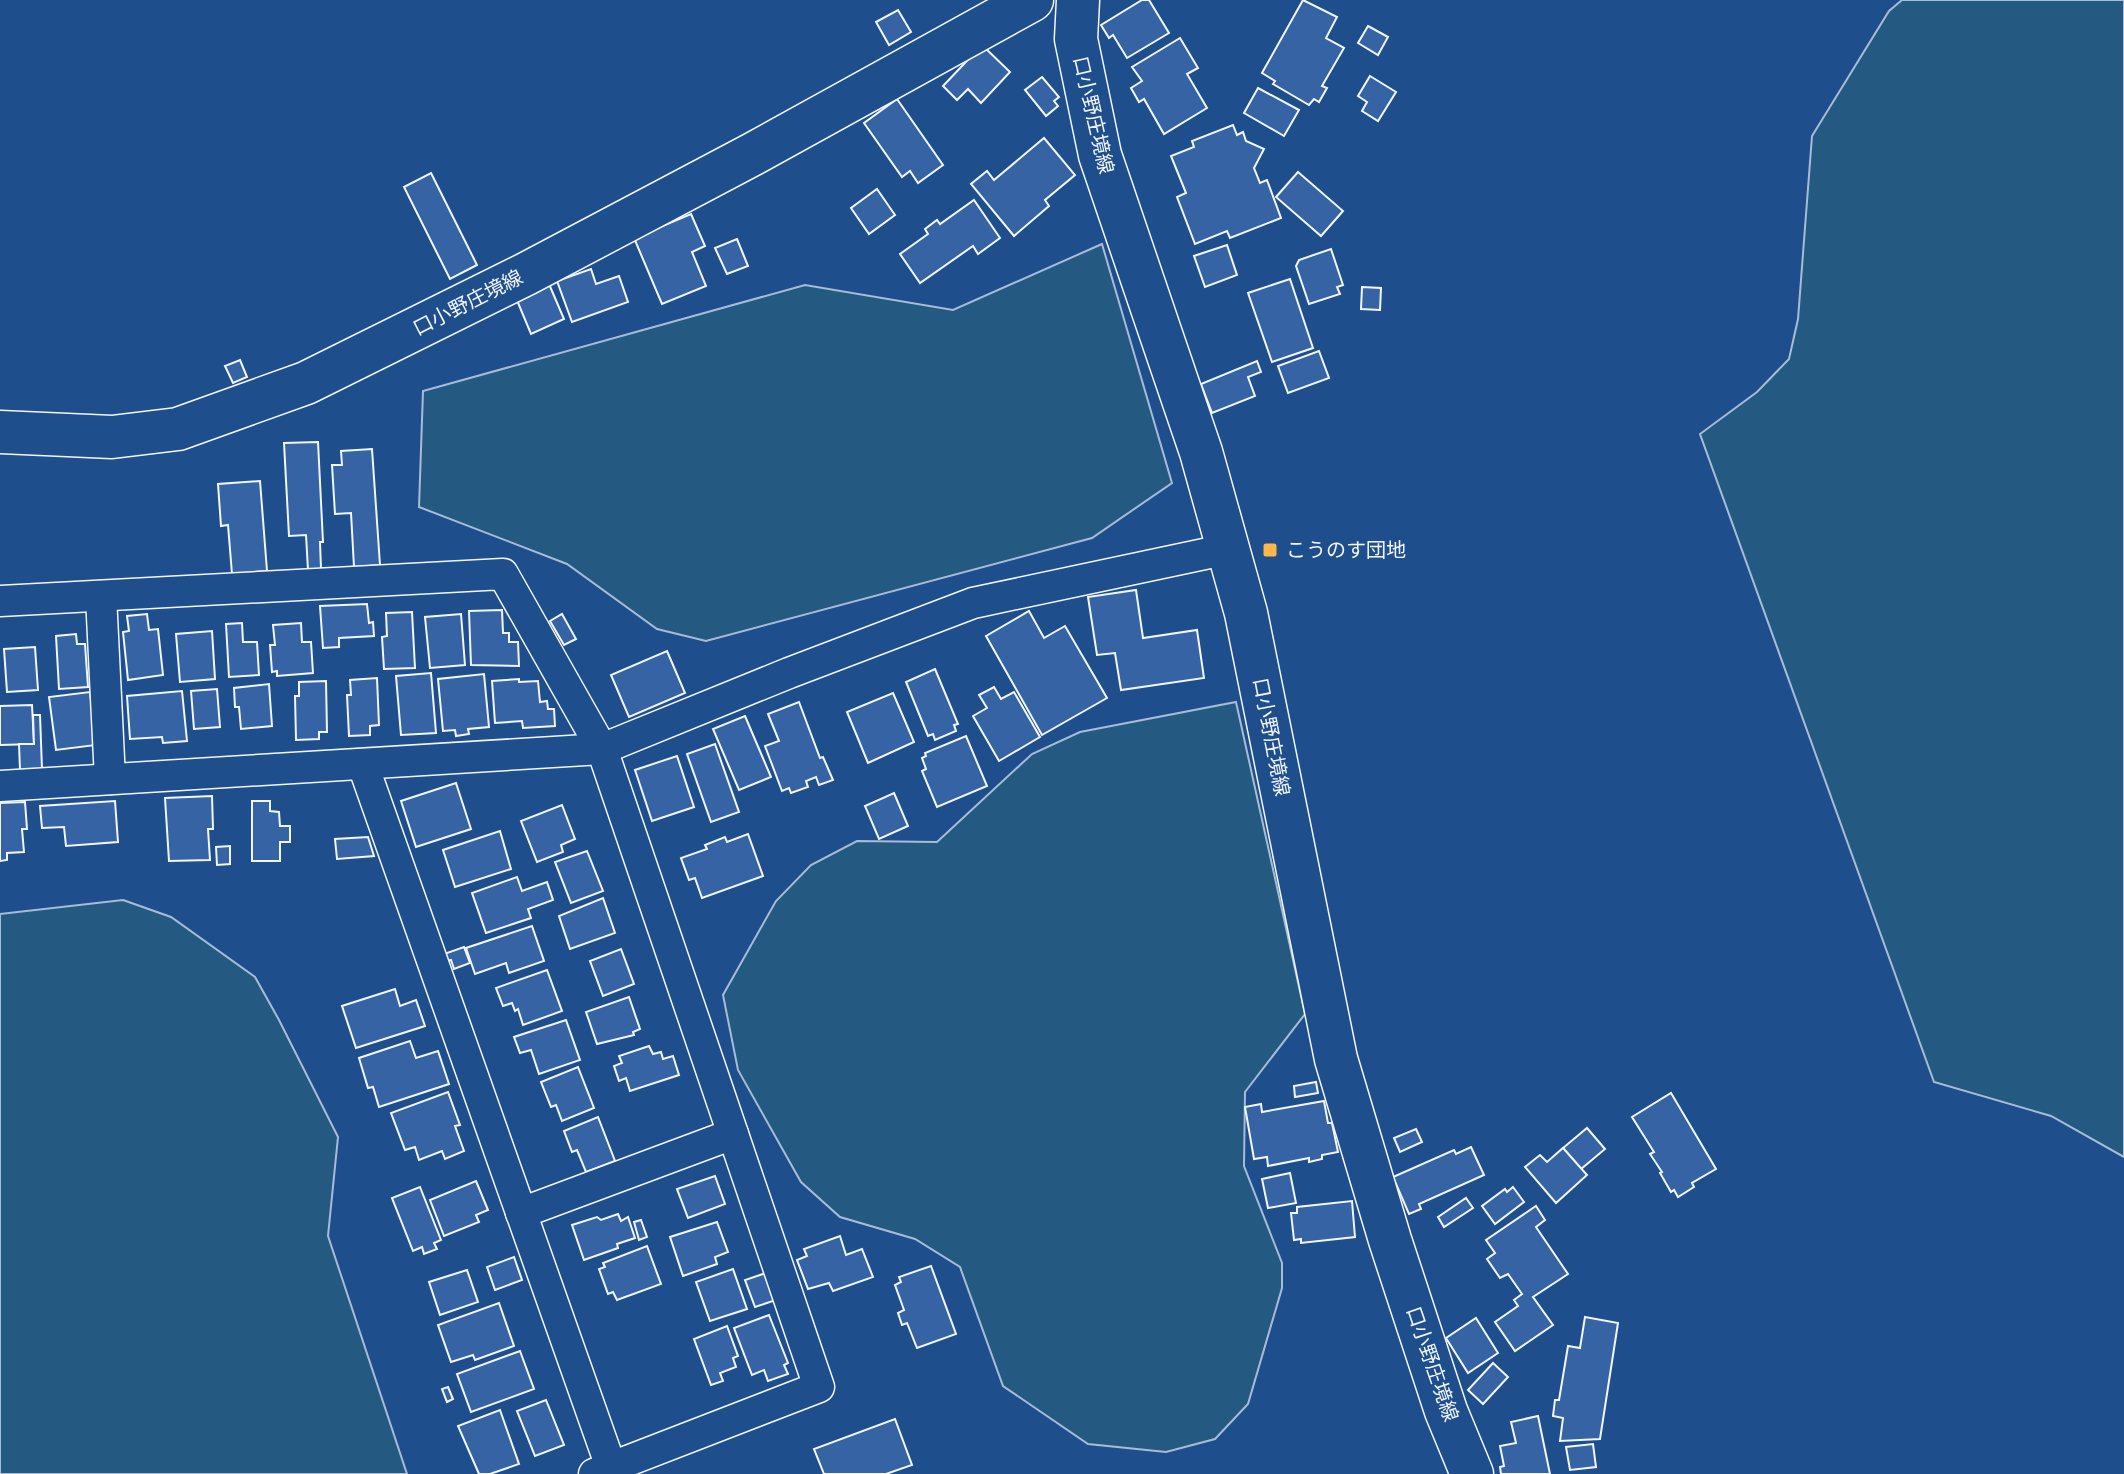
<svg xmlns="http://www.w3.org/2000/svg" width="2124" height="1474" viewBox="0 0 2124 1474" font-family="'Nunito Sans','Noto Sans JP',sans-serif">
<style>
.green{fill:#245a82;stroke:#a8bbd7;stroke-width:2}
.building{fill:#3563a3;stroke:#f2f6ff;stroke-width:2}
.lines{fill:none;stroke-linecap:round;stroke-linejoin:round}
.minor-casing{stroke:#f2f6ff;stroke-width:33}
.secondary-casing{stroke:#f2f6ff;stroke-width:45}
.minor{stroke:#1f4e8c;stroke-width:30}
.secondary{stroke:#1f4e8c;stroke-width:42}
.poi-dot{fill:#ffb74d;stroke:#1f4e8c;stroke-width:3}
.labels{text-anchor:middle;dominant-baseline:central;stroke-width:6;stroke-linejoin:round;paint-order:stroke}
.street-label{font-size:20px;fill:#f2f6ff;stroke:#1f4e8c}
.poi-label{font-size:20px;fill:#f2f6ff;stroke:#1f4e8c;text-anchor:start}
</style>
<rect width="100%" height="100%" fill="#1f4e8c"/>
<g class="green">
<path d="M1902,0H2124V1157L2051,1116L1934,1082L1700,434L1757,392L1789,359L1798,319L1812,136L1889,11Z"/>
<path d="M1102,244L1172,483L1092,538L706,641L657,629L567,564L419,507L423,391L805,285L953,310Z"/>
<path d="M1236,702L1305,1014L1245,1092L1244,1166L1282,1263V1288L1248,1404L1215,1439L1166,1452L1088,1444L1003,1386L960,1267L915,1239L840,1217L801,1182L738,1070L723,995L776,901L811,865L857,841L937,842L1032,754L1080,732Z"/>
<path d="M123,900L171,917L255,977L279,1020L338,1137L328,1236L407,1474H0V914Z"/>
</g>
<g class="building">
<path d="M1142,0H1149L1169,33L1127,58L1113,35L1109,38L1101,25Z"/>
<path d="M1303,0L1337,17L1326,38L1344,48L1322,86L1327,88L1319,102L1314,99L1309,105L1273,84L1275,81L1262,73Z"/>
<path d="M898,10L911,32L889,45L876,22Z"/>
<path d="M1368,26L1388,37L1378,55L1358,43Z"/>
<path d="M1180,38L1198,68L1187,74L1207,108L1164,134L1144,99L1139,102L1131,88L1142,81L1132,67Z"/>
<path d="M982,45L1010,72L981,103L968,89L957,100L943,86Z"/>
<path d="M1370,76L1396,92L1378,121L1362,111L1367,102L1358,96Z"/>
<path d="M1042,77L1059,97L1054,101L1058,106L1046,116L1025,90Z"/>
<path d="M1258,88L1299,110L1284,136L1244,113Z"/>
<path d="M897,99L943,165L918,183L910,171L902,177L864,123Z"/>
<path d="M1233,125L1237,135L1243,132L1246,141L1264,149L1254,168L1260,183L1267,180L1281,218L1230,238L1227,231L1195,244L1177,197L1186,193L1171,156L1194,147L1192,141Z"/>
<path d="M1044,138L1075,175L1045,200L1049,206L1014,236L971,184L987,171L994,180Z"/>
<path d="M1298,172L1343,211L1321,236L1276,197Z"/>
<path d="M431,173L477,265L450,279L404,187Z"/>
<path d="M877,189L895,215L869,234L851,208Z"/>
<path d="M974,200L1000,238L978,254L973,246L920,283L900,254L928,234L925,229L937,220L940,224Z"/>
<path d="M691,214L705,246L692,252L706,286L662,304L634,238Z"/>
<path d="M737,239L748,266L727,274L715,248Z"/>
<path d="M1227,245L1237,275L1205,287L1194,256Z"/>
<path d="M1331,249L1343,285L1337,287L1340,294L1309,304L1296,266L1299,260Z"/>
<path d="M591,269L596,284L619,276L628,302L572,322L557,281Z"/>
<path d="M1290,279L1313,348L1272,362L1248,293Z"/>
<path d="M549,284L564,319L531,334L516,298Z"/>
<path d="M1362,287L1381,288L1380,310L1361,309Z"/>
<path d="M1319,351L1329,378L1288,393L1278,366Z"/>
<path d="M240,360L247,377L233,383L225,366Z"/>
<path d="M1257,361L1261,372L1248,377L1255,396L1212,413L1201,384Z"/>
<path d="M318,442L323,542H320L321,569L308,570L306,535L289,536L284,443Z"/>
<path d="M372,449L380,565L354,567L351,513L335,514L332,465H342L341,451Z"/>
<path d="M260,481L267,571L232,574L228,525L221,526L218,484Z"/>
<path d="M1136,590L1143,638L1197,630L1204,678L1121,690L1115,653L1097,655L1088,597Z"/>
<path d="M367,604L369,623L373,622L374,636L339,638V647L323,648L320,606Z"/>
<path d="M502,610L503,633H509V642H518L519,666L471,665L469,611Z"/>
<path d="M1029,611L1044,638L1065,626L1107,698L1042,735L986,636Z"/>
<path d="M412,612L415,668L384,669L382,637L387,636L386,613Z"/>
<path d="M147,614L149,630L158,629L163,675L128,680L123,632L129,631L127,616Z"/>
<path d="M461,614L465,665L430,668L425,617Z"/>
<path d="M562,614L576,639L564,645L550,621Z"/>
<path d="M242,623L243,642H257L259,675L229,677L226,624Z"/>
<path d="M301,623L302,642H311L313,673L277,676V671L272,672L270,645H275L273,625Z"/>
<path d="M212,631L215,679L180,682L176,634Z"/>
<path d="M76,634L77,644H85L88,687L59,689L56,636Z"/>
<path d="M35,647L38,690L7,692L4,649Z"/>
<path d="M667,651L685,693L629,717L611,675Z"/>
<path d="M935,669L958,724L954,725L956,731L935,740L933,734L928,736L906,682Z"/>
<path d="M431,673L436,733L401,735L396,676Z"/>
<path d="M484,674L489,727L468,729L469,734L456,736L455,730L443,731L438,679Z"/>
<path d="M377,678L379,725L370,726V735L349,736L347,695H351L350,680Z"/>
<path d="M519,679V682L538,681L540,702L547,701L548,709H554L555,726L523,728L522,721L495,723L492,681Z"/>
<path d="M326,681L327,732H319V739L296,740L295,696H299V682Z"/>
<path d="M269,684L272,726L241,729L239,707H235L234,688Z"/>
<path d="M994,687L1001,699L1014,692L1040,737L999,761L973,716L987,708L979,695Z"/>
<path d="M217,689L220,727L194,729L191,691Z"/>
<path d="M182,691L187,741L163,743L162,737L130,739L127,696Z"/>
<path d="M90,692L96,745L56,750L49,697Z"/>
<path d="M893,693L914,742L868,763L847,712Z"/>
<path d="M799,702L820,758L823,757L833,780L819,785L816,777L806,781L808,787L791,793L789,788L782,791L765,746L779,741L768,714Z"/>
<path d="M32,705L34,744L0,745V706Z"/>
<path d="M33,715H40L42,769L20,770L19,744H34Z"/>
<path d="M745,716L771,777L739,790L713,729Z"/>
<path d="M966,736L987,786L937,807L922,771L926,769L922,758L926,756L925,753Z"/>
<path d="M715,744L739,812L711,822L687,754Z"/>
<path d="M677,756L694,807L652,821L635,770Z"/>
<path d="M456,783L471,829L416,847L401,801Z"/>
<path d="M894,793L908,826L879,839L865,806Z"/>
<path d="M212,796L213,829H208L210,860L169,861L165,798Z"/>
<path d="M115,801L118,842L66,846L64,827L42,828L40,806Z"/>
<path d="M252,801H270V811L279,812L280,826H290V842H280V861H252Z"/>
<path d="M25,802L27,829H22L24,852L7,853V860L0,861V803Z"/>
<path d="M562,805L575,839L561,845L563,852L537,862L521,821Z"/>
<path d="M500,831L511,869L455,887L443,850Z"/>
<path d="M748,834L763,876L702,898L695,878L689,880L681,858L707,849L705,845L725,837L727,842Z"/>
<path d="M368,837L374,856L337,859L335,839Z"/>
<path d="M230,846V864L217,865L216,847Z"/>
<path d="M587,851L603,891L571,903L555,862Z"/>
<path d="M517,877L522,891L547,882L553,900L528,909L531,918L486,933L472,893Z"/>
<path d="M603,898L615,933L570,949L559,916Z"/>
<path d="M532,926L544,961L509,973L506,963L475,974L466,948Z"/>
<path d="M464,947L470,963L454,969L451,960L447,961L444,954Z"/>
<path d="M621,949L634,984L603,996L590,961Z"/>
<path d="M547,970L562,1011L523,1025L518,1009L515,1011L512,1003L503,1006L496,988Z"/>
<path d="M395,989L400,1006L416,1000L425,1026L356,1048L342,1006Z"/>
<path d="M629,997L640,1029L633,1032L634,1035L597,1044L586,1012Z"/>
<path d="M566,1020L580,1060L539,1074L531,1050L520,1053L514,1037Z"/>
<path d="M410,1041L416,1058L438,1051L449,1084L379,1107L373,1087L368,1088L359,1058Z"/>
<path d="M649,1046L653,1054L661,1052L663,1059L673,1056L679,1075L630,1091L626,1078L619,1081L614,1066L622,1063L619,1056Z"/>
<path d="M578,1067L594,1108L562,1121L556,1105L551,1107L541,1082Z"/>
<path d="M1316,1082L1318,1093L1295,1097L1294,1086Z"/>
<path d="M448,1092L460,1125L455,1126L464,1151L445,1159L442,1151L419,1160L415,1147L405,1150L391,1113Z"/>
<path d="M1671,1093L1716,1169L1692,1183L1694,1187L1678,1197L1674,1190L1671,1192L1660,1173L1662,1172L1650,1154L1654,1152L1632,1117Z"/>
<path d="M1324,1101L1328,1123H1332L1338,1152L1322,1155V1159L1309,1162V1158L1268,1166L1267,1157L1254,1159L1245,1107L1261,1104L1262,1112Z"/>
<path d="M598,1117L615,1161L586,1172L577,1150L572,1152L564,1131Z"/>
<path d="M1587,1128L1605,1149L1581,1169L1563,1148Z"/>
<path d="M1416,1129L1422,1142L1400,1152L1394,1138Z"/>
<path d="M1471,1147L1484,1175L1419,1204L1421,1209L1409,1214L1393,1177L1454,1150L1456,1154Z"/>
<path d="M1563,1148L1587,1175L1556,1203L1525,1167L1540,1155L1547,1162Z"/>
<path d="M1290,1173L1296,1203L1268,1208L1262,1179Z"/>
<path d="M715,1176L725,1204L688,1218L677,1189Z"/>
<path d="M476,1181L488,1210L476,1215L479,1222L444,1236L430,1200Z"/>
<path d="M420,1187L441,1240L434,1243L437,1249L424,1254L422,1247L413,1251L392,1198Z"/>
<path d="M1513,1187L1524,1202L1495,1224L1482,1206L1505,1189L1507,1192Z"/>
<path d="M1466,1198L1473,1208L1444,1227L1438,1217Z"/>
<path d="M1352,1201L1355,1237L1301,1243V1239L1294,1240L1291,1213H1297V1207Z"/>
<path d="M1536,1206L1545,1220L1536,1227L1568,1274L1533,1297L1553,1325L1515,1351L1495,1322L1518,1306L1514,1300L1522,1294L1508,1274L1500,1278L1487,1259L1495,1253L1486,1240Z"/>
<path d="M618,1214L621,1221L628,1217L635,1238L617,1244L618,1248L584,1260L572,1225L597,1217L601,1220Z"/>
<path d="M641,1220L647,1237L639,1240L634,1222Z"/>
<path d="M717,1222L728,1252L715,1257L717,1264L683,1276L670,1237Z"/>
<path d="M840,1236L846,1255L862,1249L873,1277L833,1291L829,1283L808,1289L797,1260L807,1256L804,1249Z"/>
<path d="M647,1246L661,1284L617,1300L613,1292L608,1294L599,1269L605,1267L603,1263Z"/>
<path d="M514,1257L522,1280L495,1290L487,1267Z"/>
<path d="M931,1266L956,1334L917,1348L907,1323L902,1325L898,1313L904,1310L895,1285L901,1282L899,1277Z"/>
<path d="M733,1269L747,1309L710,1321L696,1282Z"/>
<path d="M467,1270L478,1302L440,1315L429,1282Z"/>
<path d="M766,1273L776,1300L755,1307L745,1280Z"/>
<path d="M499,1303L514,1346L475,1360L473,1355L451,1362L438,1325Z"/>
<path d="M769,1315L788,1363L784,1365L788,1374L768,1381L764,1370L752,1375L734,1328Z"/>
<path d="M1585,1317L1618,1323L1600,1439L1560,1441L1563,1418L1553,1416L1555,1400H1559L1568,1346L1580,1348Z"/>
<path d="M1476,1318L1498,1353L1468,1373L1446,1338Z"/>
<path d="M727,1326L738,1356L733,1358L736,1367L720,1373L723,1381L711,1385L694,1339Z"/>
<path d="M520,1351L534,1389L471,1412L457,1374Z"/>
<path d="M1493,1363L1508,1377L1483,1404L1468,1390Z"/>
<path d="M448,1387L453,1399L447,1402L442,1389Z"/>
<path d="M546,1400L564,1445L535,1456L517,1411Z"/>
<path d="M500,1410L519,1464L490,1474H479L458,1426Z"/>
<path d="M1538,1416L1550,1474H1501L1500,1467L1504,1466L1500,1446L1516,1443L1511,1422Z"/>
<path d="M895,1419L912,1465L886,1474H824L814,1449Z"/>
<path d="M1593,1444L1596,1467L1570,1470L1566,1447Z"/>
</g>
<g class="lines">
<defs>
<g id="minor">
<path d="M101,596L110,779"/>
<path d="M0,601L503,574L602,749L819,1387L594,1474"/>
<path d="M363,765L611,1467"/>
<path d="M0,786L602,749L789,673L973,603L1228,549"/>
<path d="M521,1213L733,1134"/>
</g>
<g id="secondary">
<path d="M1078,0L1076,39L1100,155L1201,452L1246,613L1336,1059L1390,1240L1446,1411L1472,1474"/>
<path d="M0,432L112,437L178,429L306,383L526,274L753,154L1032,0"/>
</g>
</defs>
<use href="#minor" class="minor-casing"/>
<use href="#secondary" class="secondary-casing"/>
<use href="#minor" class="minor"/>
<use href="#secondary" class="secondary"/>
</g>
<rect class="poi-dot" x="1262" y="542" width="16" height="16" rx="4"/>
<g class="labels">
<g class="street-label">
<text transform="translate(1093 115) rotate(77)">口小野庄境線</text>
<text transform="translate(468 303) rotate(-27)">口小野庄境線</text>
<text transform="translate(1271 737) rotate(79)">口小野庄境線</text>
<text transform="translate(1432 1364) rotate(71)">口小野庄境線</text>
</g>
<g class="poi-label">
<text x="1286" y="550">こうのす団地</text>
</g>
</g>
</svg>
